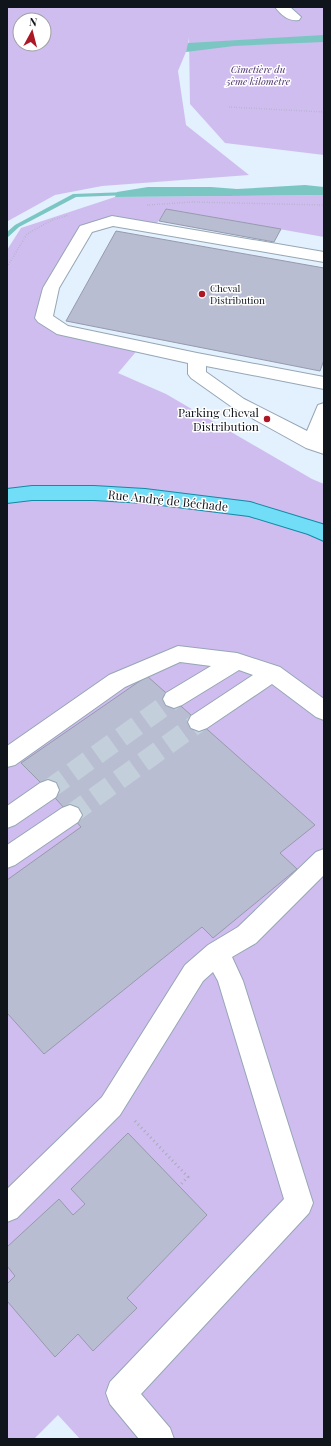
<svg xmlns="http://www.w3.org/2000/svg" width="331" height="1446" viewBox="0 0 331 1446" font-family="'Playfair Display',serif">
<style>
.green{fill:#d0bdef;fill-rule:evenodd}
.water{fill:#7bc6c3}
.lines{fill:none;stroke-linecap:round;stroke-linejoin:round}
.stream{fill:#7bc6c3;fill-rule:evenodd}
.building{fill:#b8bdd1;stroke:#969aad}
.minor-tunnel{stroke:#c3cfdb;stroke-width:20;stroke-dasharray:20 10;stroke-linecap:butt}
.minor-casing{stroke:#96a6b5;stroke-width:2}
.major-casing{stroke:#1289a5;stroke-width:2}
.path-far1{stroke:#a2adb7;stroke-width:1.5;stroke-dasharray:0.5 2;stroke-linecap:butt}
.path{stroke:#a2adb7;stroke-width:3;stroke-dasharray:1 3.5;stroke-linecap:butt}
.minor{fill:#fff;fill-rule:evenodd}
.major{fill:#71ddf6;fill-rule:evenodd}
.poi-dot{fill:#ab1724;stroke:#fff;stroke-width:1.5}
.labels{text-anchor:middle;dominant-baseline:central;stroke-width:3;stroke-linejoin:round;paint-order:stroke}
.far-park-label{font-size:10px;font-style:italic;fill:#4a2f6c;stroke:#fff}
.far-poi-label{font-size:10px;fill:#10151b;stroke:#fff;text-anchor:start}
.poi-label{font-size:12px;fill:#10151b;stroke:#fff;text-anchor:end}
.street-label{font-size:12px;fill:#10151b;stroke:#fff}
</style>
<rect width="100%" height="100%" fill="#e3f0fd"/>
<g class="green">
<path d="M7,7H324V155L225,143L190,104L189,37L188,47L178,71L186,125L249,175L102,186L55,195L8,221L7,224ZM20,20H44V44H20Z"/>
<path d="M324,195V237L166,209L154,228L112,221L86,229L44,318L63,331L140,347L118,373L166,394L312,479L324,484V1439H80L58,1415L34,1439H7V250L21,228L115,197Z"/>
</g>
<g class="water">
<path d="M324,35V42L234,46L186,52L188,43Z"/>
<path d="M305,185L324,187V195L115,197L117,192L148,187H211L237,189Z"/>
</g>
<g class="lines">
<path class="stream" d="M127,192L130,194L129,195L76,197L19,227L7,238V232L15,225L73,194Z"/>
</g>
<g class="building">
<path d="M166,209L281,229L274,242L159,221Z"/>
<path d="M116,231L324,268V360L320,371L66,321Z"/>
<path d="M147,676L315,825L280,853L297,869L213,938L202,927L44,1054L7,1013V880L81,827L48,790L21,763Z"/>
<path d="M128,1133L207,1215L127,1298L137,1308L93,1351L78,1334L55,1357L7,1301V1284L15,1276L7,1266V1247L59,1199L73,1215L85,1204L71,1189Z"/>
</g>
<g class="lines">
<g class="minor-tunnel">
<path d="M48,790L174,699"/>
<path d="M70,815L199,722"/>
</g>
<defs>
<g id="minor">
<path d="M275,7H290L301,17L299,20C289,22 281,15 275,7Z"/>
<path d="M112,216L324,252V262L113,226L92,232L59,288L53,316L68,326L197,353L324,377V389L206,366V372L244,399L307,431L318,405L324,403V454L306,448L232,407L191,378L188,374V363L57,334L38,322L35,318L43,288L80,226Z"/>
<path d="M178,646L237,653L280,667L324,699V720L316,717L272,684L207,728L199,731L191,728L188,722L191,716L253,675L239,670L182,705L174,708L166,705L163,699L166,693L211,666L180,662L125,687L15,765L7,767V746L109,675Z"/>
<path d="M48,780L56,783L59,790L56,797L15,825L7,828V806L40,783Z"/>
<path d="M70,805L78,808L82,815L78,822L15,865L7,868V845L62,808Z"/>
<path d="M324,849V875L256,943L232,957L243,981L313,1203L309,1213L141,1394L170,1428L174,1439H139L110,1404L106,1393L110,1382L284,1199L218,981L213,972L203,981L120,1115L17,1218L7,1222V1189L102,1097L185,965L208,945L238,927L316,852Z"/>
</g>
<path id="major" d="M32,486H94L145,489L250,502L322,524L324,525V541L308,534L249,516L145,503L94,500H32L7,503V489Z"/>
</defs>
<use href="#minor" class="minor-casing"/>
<use href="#major" class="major-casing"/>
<g class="path-far1">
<path d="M229,107L324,112"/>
<path d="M147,205L192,202L324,205"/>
<path d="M7,267L27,234L52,220L69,215"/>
</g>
<path class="path" d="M135,1121L188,1177L179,1186"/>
<use href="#minor" class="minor"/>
<use href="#major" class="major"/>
</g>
<g class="poi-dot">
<circle cx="202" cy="294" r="4"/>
<circle cx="267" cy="419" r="4"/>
</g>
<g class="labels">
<g class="far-park-label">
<text x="258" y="69">Cimetière du<tspan x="258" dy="12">5ème kilomètre</tspan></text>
</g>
<g class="far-poi-label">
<text x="210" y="288">Cheval<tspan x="210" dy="12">Distribution</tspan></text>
</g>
<g class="poi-label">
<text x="259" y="412">Parking Cheval<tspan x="259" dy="14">Distribution</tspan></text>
</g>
<g class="street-label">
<text transform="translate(168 500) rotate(6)">Rue André de Béchade</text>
</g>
</g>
<rect width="331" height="1446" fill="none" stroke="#10151b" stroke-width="16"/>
<g transform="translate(32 32) rotate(7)"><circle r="19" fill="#ffffff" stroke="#9fa1a4"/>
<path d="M0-3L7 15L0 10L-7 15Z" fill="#ab1724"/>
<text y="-6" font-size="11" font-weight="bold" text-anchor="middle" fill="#10151b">N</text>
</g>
</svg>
